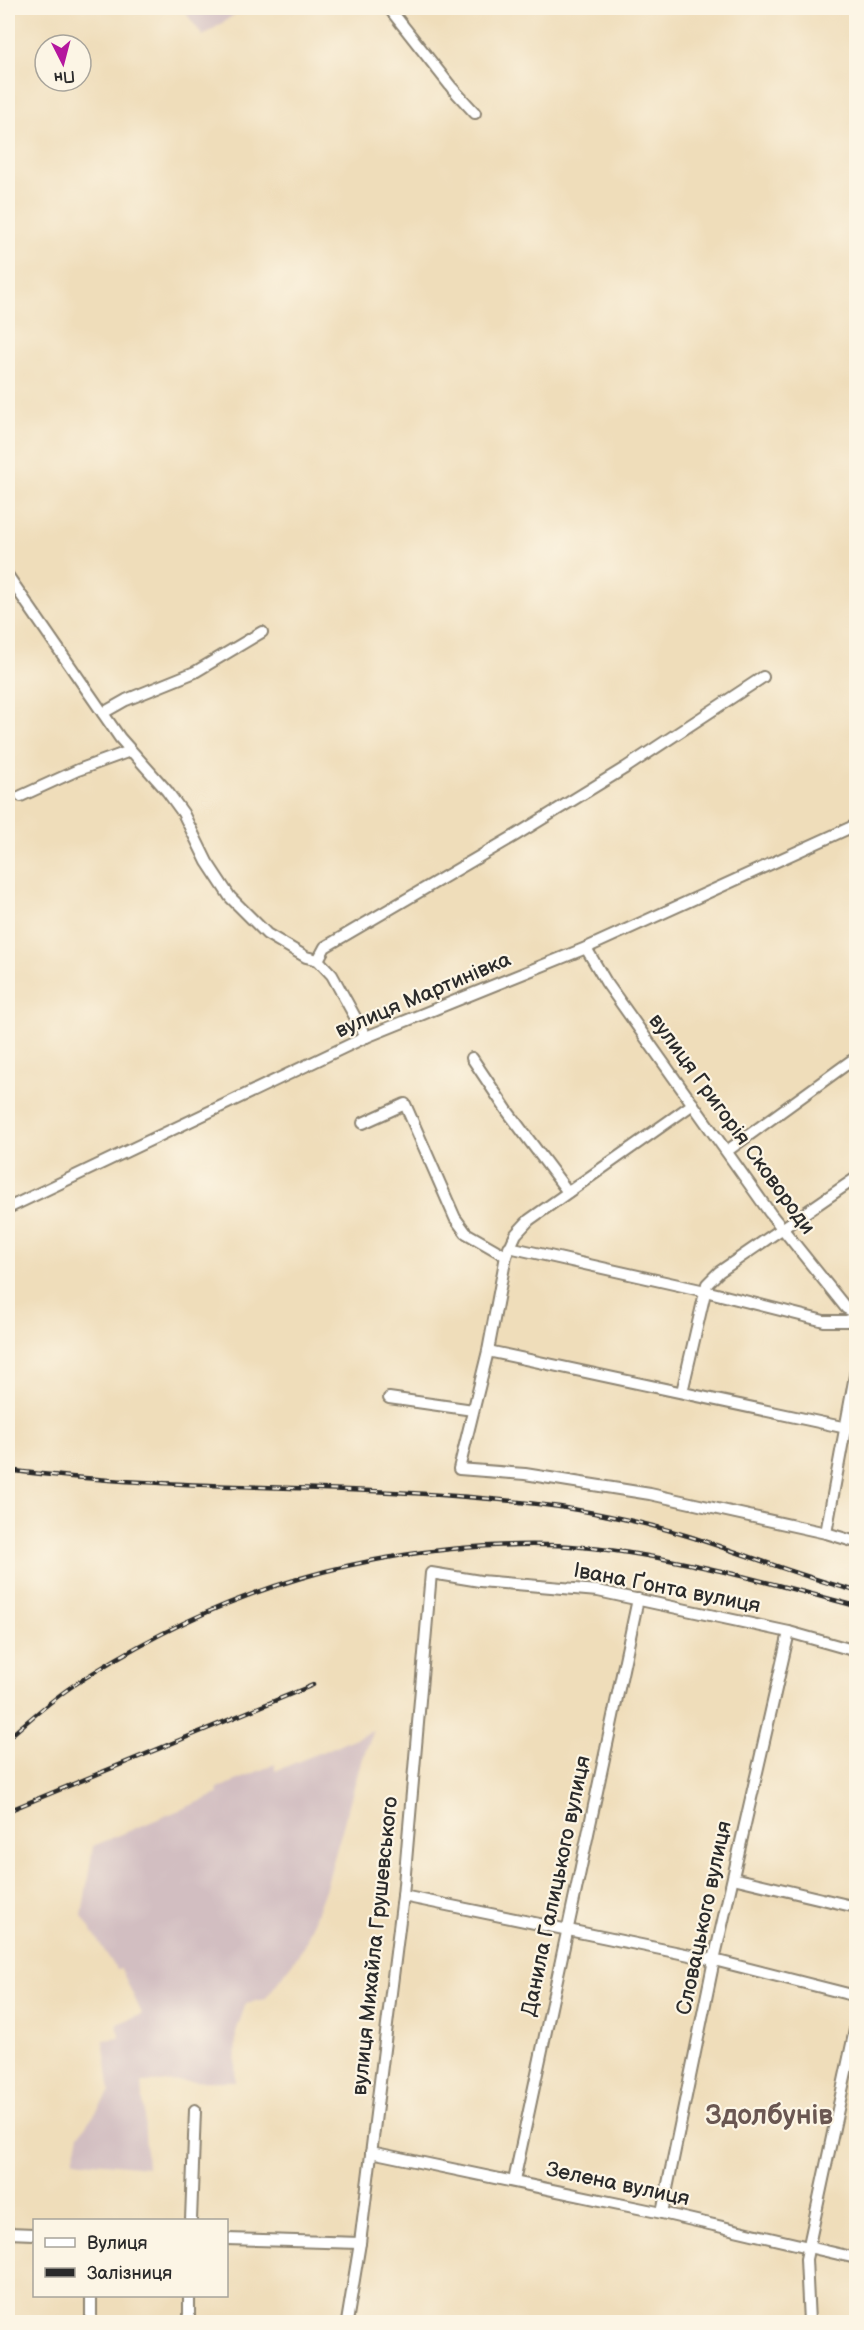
<svg xmlns="http://www.w3.org/2000/svg" width="864" height="2330" viewBox="0 0 864 2330" font-family="'Balsamiq Sans',sans-serif">
<style>
.industrial{fill:#d2bec1}
.lines{fill:none;stroke-linecap:round;stroke-linejoin:round}
.minor-casing{stroke:#8d8472;stroke-width:14}
.minor{stroke:#fff;stroke-width:10}
.rail-casing{stroke:#2b2b2b;stroke-width:4.5}
.rail{stroke:#fcf5e5;stroke-width:2;stroke-dasharray:7;stroke-linecap:butt}
.labels{text-anchor:middle;dominant-baseline:central;stroke-width:4.5;stroke-linejoin:round;paint-order:stroke}
.street-label{font-size:21px;fill:#2b2b2b;stroke:#fcf5e5}
.district-label{font-size:27px;font-weight:bold;fill:#6a5752;stroke:#fcf5e5}
</style>
<rect width="100%" height="100%" fill="#fcf5e5"/>
<filter id="ink" filterUnits="userSpaceOnUse"><feTurbulence type="fractalNoise" baseFrequency=".0167" numOctaves="2"/><feDisplacementMap in="SourceGraphic" scale="12" xChannelSelector="R" yChannelSelector="G"/><feConvolveMatrix kernelMatrix="1 2 1 2 8 2 1 2 1" color-interpolation-filters="sRGB"/></filter>
<filter id="wash" filterUnits="userSpaceOnUse"><feTurbulence type="fractalNoise" baseFrequency=".008" numOctaves="4" result="noise"/><feDisplacementMap in="SourceGraphic" scale="24" xChannelSelector="R" yChannelSelector="G"/><feGaussianBlur stdDeviation="1.35" result="paint"/><feColorMatrix in="noise" values="0 0 0 0 0 0 0 0 0 0 0 0 0 0 0 0 0 1.4 0 .05"/><feComposite in="paint" operator="in"/></filter>
<g filter="url(#wash)">
<rect width="100%" height="100%" fill="#efddba"/>
<g class="industrial">
<path d="M182,8H244L203,36Z"/>
<path d="M373,1731L359,1769L326,1887L304,1947L265,1999L246,2003L236,2032L235,2081L142,2082L147,2167L73,2160L79,2135L110,2092L103,2040L120,2038L117,2024L142,2014L121,1969L117,1970L82,1916L93,1846L218,1794L217,1789L275,1764V1771Z"/>
</g>
</g>
<g filter="url(#ink)">
<g class="lines">
<defs>
<g id="minor">
<path d="M389,8L452,88L475,113"/>
<path d="M8,576L120,738L167,791L183,813L207,862L230,897L267,934L306,957L318,960L332,975L366,1037"/>
<path d="M103,713L126,700L195,672L262,632"/>
<path d="M21,796L78,770L130,751"/>
<path d="M586,948L606,982L770,1213L846,1308L856,1313"/>
<path d="M318,960L325,947L516,835L625,768L763,677"/>
<path d="M472,1058L508,1112L568,1192"/>
<path d="M693,1104L529,1220L516,1234L506,1256L488,1351L459,1469L525,1474L650,1494L826,1533L856,1542"/>
<path d="M363,1123L405,1104L455,1218L466,1233L506,1256"/>
<path d="M727,1151L851,1061"/>
<path d="M8,1208L366,1037L586,948L856,825"/>
<path d="M509,1247L705,1291L824,1321H846L856,1318"/>
<path d="M488,1351L856,1430"/>
<path d="M682,1392L707,1284L719,1272L856,1178"/>
<path d="M389,1398L473,1410"/>
<path d="M826,1533L856,1370"/>
<path d="M733,1878L856,1907"/>
<path d="M403,1896L714,1960L856,1996"/>
<path d="M371,2152L662,2213L856,2258"/>
<path d="M514,2181L638,1599"/>
<path d="M662,2213L714,1960L789,1632"/>
<path d="M191,2220L195,2110"/>
<path d="M8,2233L34,2234"/>
<path d="M226,2239L360,2243"/>
<path d="M91,2296V2322"/>
<path d="M189,2296V2322"/>
<path d="M347,2322L360,2243L403,1896L431,1573L480,1581L598,1591L789,1632L856,1651"/>
<path d="M809,2322L806,2259L856,2025"/>
</g>
</defs>
<use href="#minor" class="minor-casing"/>
<use href="#minor" class="minor"/>
<defs>
<g id="rail">
<path d="M8,1470C191,1494 377,1481 560,1507C603,1514 647,1523 688,1536C745,1554 799,1576 856,1591"/>
<path d="M8,1738C28,1721 49,1702 71,1687C189,1609 310,1563 451,1549C494,1545 539,1543 582,1547C675,1556 766,1582 856,1606"/>
<path d="M8,1811L313,1685"/>
</g>
</defs>
<use href="#rail" class="rail-casing"/>
<use href="#rail" class="rail"/>
</g>
</g>
<g class="labels">
<g class="street-label">
<text transform="translate(423 995) rotate(-23)">вулиця Мартинівка</text>
<text transform="translate(732 1124) rotate(54)">вулиця Григорія Сковороди</text>
<text transform="translate(667 1588) rotate(11)">Івана Ґонта вулиця</text>
<text transform="translate(556 1886) rotate(-78)">Данила Галицького вулиця</text>
<text transform="translate(704 1918) rotate(-78)">Словацького вулиця</text>
<text transform="translate(375 1946) rotate(-84)">вулиця Михайла Грушевського</text>
<text transform="translate(618 2184) rotate(12)">Зелена вулиця</text>
</g>
<g class="district-label">
<text x="769" y="2116">Здолбунів</text>
</g>
</g>
<rect width="864" height="2330" fill="none" stroke="#fcf5e5" stroke-width="30"/>
<rect x="33" y="2219" width="195" height="78" fill="#fcf5e5" stroke="#a8a49b" stroke-width="1.5"/>
<rect x="45" y="2238" width="30" height="9" fill="#ffffff" stroke="#a8a49b" stroke-width="1.5"/>
<text x="87" y="2249" font-size="18" fill="#2b2b2b">Вулиця</text>
<rect x="45" y="2268" width="30" height="9" fill="#2b2b2b" stroke="#a8a49b" stroke-width="1.5"/>
<text x="87" y="2279" font-size="18" fill="#2b2b2b">Залізниця</text>
<g transform="translate(63 63) rotate(174)"><circle r="28" fill="#fcf5e5" stroke="#a8a49b" stroke-width="1.5"/>
<path d="M0-4.5L10 22L0 15L-10 22Z" fill="#b5179e"/>
<text y="-9" font-size="16" font-weight="bold" text-anchor="middle" fill="#2b2b2b">Пн</text>
</g>
</svg>
